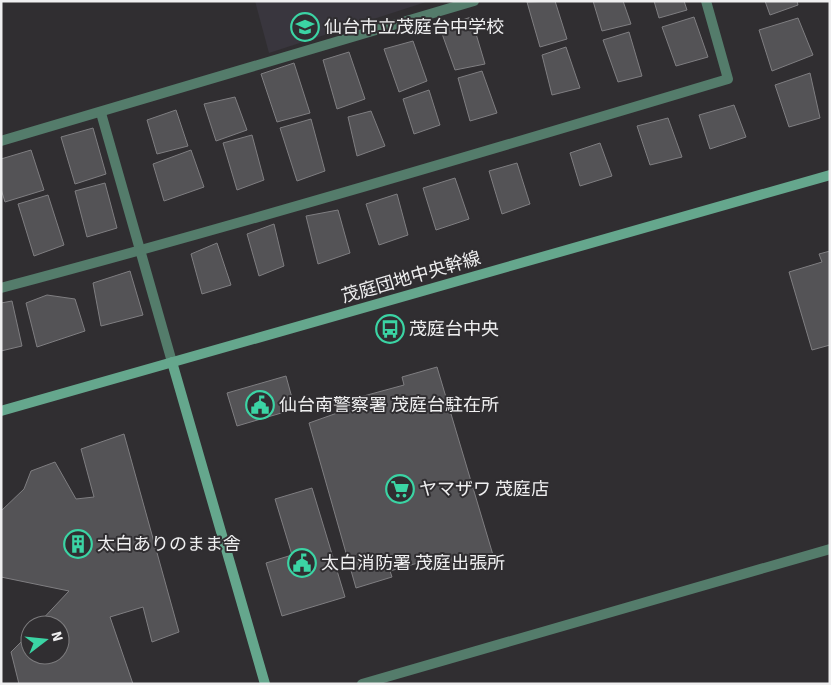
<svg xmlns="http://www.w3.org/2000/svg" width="831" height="685" viewBox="0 0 831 685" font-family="Signika,'Noto Sans JP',sans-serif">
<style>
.built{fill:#39363e}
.building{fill:#545356;stroke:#7f7e81}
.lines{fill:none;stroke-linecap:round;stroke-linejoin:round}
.street{stroke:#547c6b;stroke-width:10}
.secondary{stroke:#65a78d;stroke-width:10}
.labels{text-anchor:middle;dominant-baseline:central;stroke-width:4;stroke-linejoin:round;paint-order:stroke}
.poi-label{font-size:18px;fill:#efeff0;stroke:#302e31;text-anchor:start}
.street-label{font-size:18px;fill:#efeff0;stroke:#302e31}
</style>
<rect width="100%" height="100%" fill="#302e31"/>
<path class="built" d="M255,1H429L269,53Z"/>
<g class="building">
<path d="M555,1L567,39L540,47L527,2Z"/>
<path d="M593,1H623L631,24L602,31Z"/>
<path d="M654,1H684L687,10L659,18Z"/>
<path d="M765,1H797L798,5L770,15Z"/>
<path d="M471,17L485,64L455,70L440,28Z"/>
<path d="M694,17L708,57L676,66L662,27Z"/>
<path d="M798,18L813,55L772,71L759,30Z"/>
<path d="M629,32L642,76L618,82L603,40Z"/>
<path d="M413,41L427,81L399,92L384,49Z"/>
<path d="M566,47L580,88L552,95L542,55Z"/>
<path d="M349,52L365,99L337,109L323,60Z"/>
<path d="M294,63L310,113L277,122L261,74Z"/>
<path d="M482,71L497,113L470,121L458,78Z"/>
<path d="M810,73L820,118L789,127L775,85Z"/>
<path d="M429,90L440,125L414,134L403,99Z"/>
<path d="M235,97L247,130L216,141L204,104Z"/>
<path d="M734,105L746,137L710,149L699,115Z"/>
<path d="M176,110L188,146L157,154L147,120Z"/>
<path d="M371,111L385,146L357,156L348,117Z"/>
<path d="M668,118L682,157L650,165L637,126Z"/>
<path d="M311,119L325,171L297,181L280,128Z"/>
<path d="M93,128L106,174L75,184L61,137Z"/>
<path d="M252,135L264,180L237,190L223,143Z"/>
<path d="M600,143L612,176L580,186L570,153Z"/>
<path d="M31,150L44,190L5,202L1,189V159Z"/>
<path d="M191,150L204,187L164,201L153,164Z"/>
<path d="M517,163L530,204L502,214L489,171Z"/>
<path d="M455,178L469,219L436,230L423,188Z"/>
<path d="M105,183L117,228L87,237L75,191Z"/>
<path d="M397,194L408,235L379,245L366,204Z"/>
<path d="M48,195L64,245L34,256L18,204Z"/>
<path d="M338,210L350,253L318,264L306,216Z"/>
<path d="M274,224L284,266L259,276L247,234Z"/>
<path d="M217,243L231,285L202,294L191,254Z"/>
<path d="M830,251V345L812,350L789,272L822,262L819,254Z"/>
<path d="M130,271L143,315L101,326L93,283Z"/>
<path d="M47,295L75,299L85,331L37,347L26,303Z"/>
<path d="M12,301L22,346L1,351V303Z"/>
<path d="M437,367L493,555L452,566L449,554L390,571L392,577L356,588L309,423L340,412L338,403L404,385L402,377Z"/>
<path d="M286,376L295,409L237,426L227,393Z"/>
<path d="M124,434L179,632L152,642L143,607L110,617L133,684H19L11,652L30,633V655H60V625H37L69,591L1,577V511L24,489L31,471L55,462L76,499L94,497L81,449Z"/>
<path d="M312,488L345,597L282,616L266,563L292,555L275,499Z"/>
</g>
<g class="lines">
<g class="street">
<path d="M101,113L172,362"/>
<path d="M1,141L474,1"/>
<path d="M1,288C245,223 487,151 728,79L706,1"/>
<path d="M362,684L830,549"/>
</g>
<g class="secondary">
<path d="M172,362L265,684"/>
<path d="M1,411L830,175"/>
</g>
</g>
<defs>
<symbol id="school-ring" viewBox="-11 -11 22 22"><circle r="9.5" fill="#302e31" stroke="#3bd4a4" stroke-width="1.5"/><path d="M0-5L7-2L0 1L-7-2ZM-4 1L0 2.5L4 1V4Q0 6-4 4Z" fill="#3bd4a4"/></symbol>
<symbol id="bus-ring" viewBox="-11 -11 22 22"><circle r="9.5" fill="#302e31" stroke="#3bd4a4" stroke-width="1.5"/><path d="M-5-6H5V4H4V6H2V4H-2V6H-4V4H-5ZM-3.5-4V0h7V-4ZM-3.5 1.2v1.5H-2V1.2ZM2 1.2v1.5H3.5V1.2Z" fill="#3bd4a4"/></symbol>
<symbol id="civic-ring" viewBox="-11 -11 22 22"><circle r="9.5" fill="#302e31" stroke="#3bd4a4" stroke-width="1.5"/><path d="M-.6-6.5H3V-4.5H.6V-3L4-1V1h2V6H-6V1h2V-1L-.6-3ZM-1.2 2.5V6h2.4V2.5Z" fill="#3bd4a4"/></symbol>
<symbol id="supermarket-ring" viewBox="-11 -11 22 22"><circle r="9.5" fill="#302e31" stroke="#3bd4a4" stroke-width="1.5"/><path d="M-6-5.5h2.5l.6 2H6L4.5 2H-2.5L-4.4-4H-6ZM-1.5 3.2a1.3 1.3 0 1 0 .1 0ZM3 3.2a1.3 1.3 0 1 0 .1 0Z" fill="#3bd4a4"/></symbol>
<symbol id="building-ring" viewBox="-11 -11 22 22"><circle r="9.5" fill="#302e31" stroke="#3bd4a4" stroke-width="1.5"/><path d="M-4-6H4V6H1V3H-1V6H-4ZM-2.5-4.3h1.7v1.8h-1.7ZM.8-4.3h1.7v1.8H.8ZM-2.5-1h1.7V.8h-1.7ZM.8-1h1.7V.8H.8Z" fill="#3bd4a4"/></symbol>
</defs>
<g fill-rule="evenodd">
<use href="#school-ring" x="289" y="11" width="32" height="32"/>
<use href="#bus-ring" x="374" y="313" width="32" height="32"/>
<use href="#civic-ring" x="244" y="389" width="32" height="32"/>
<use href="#supermarket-ring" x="384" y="473" width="32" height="32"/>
<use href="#building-ring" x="62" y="528" width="32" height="32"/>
<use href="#civic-ring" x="286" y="547" width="32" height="32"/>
</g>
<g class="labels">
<g class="poi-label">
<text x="324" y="27">仙台市立茂庭台中学校</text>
<text x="409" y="329">茂庭台中央</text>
<text x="279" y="405">仙台南警察署 茂庭台駐在所</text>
<text x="419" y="489">ヤマザワ 茂庭店</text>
<text x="97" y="544">太白ありのまま舎</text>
<text x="321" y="563">太白消防署 茂庭出張所</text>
</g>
<g class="street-label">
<text transform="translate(411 277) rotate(-16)">茂庭団地中央幹線</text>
</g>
</g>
<rect width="831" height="685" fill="none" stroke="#efeff0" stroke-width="5"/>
<g transform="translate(45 640) rotate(74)"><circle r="24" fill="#302e31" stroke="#7c7b7d"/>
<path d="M0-4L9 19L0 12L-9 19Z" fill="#3bd4a4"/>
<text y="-8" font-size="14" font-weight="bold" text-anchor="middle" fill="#efeff0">N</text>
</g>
</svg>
